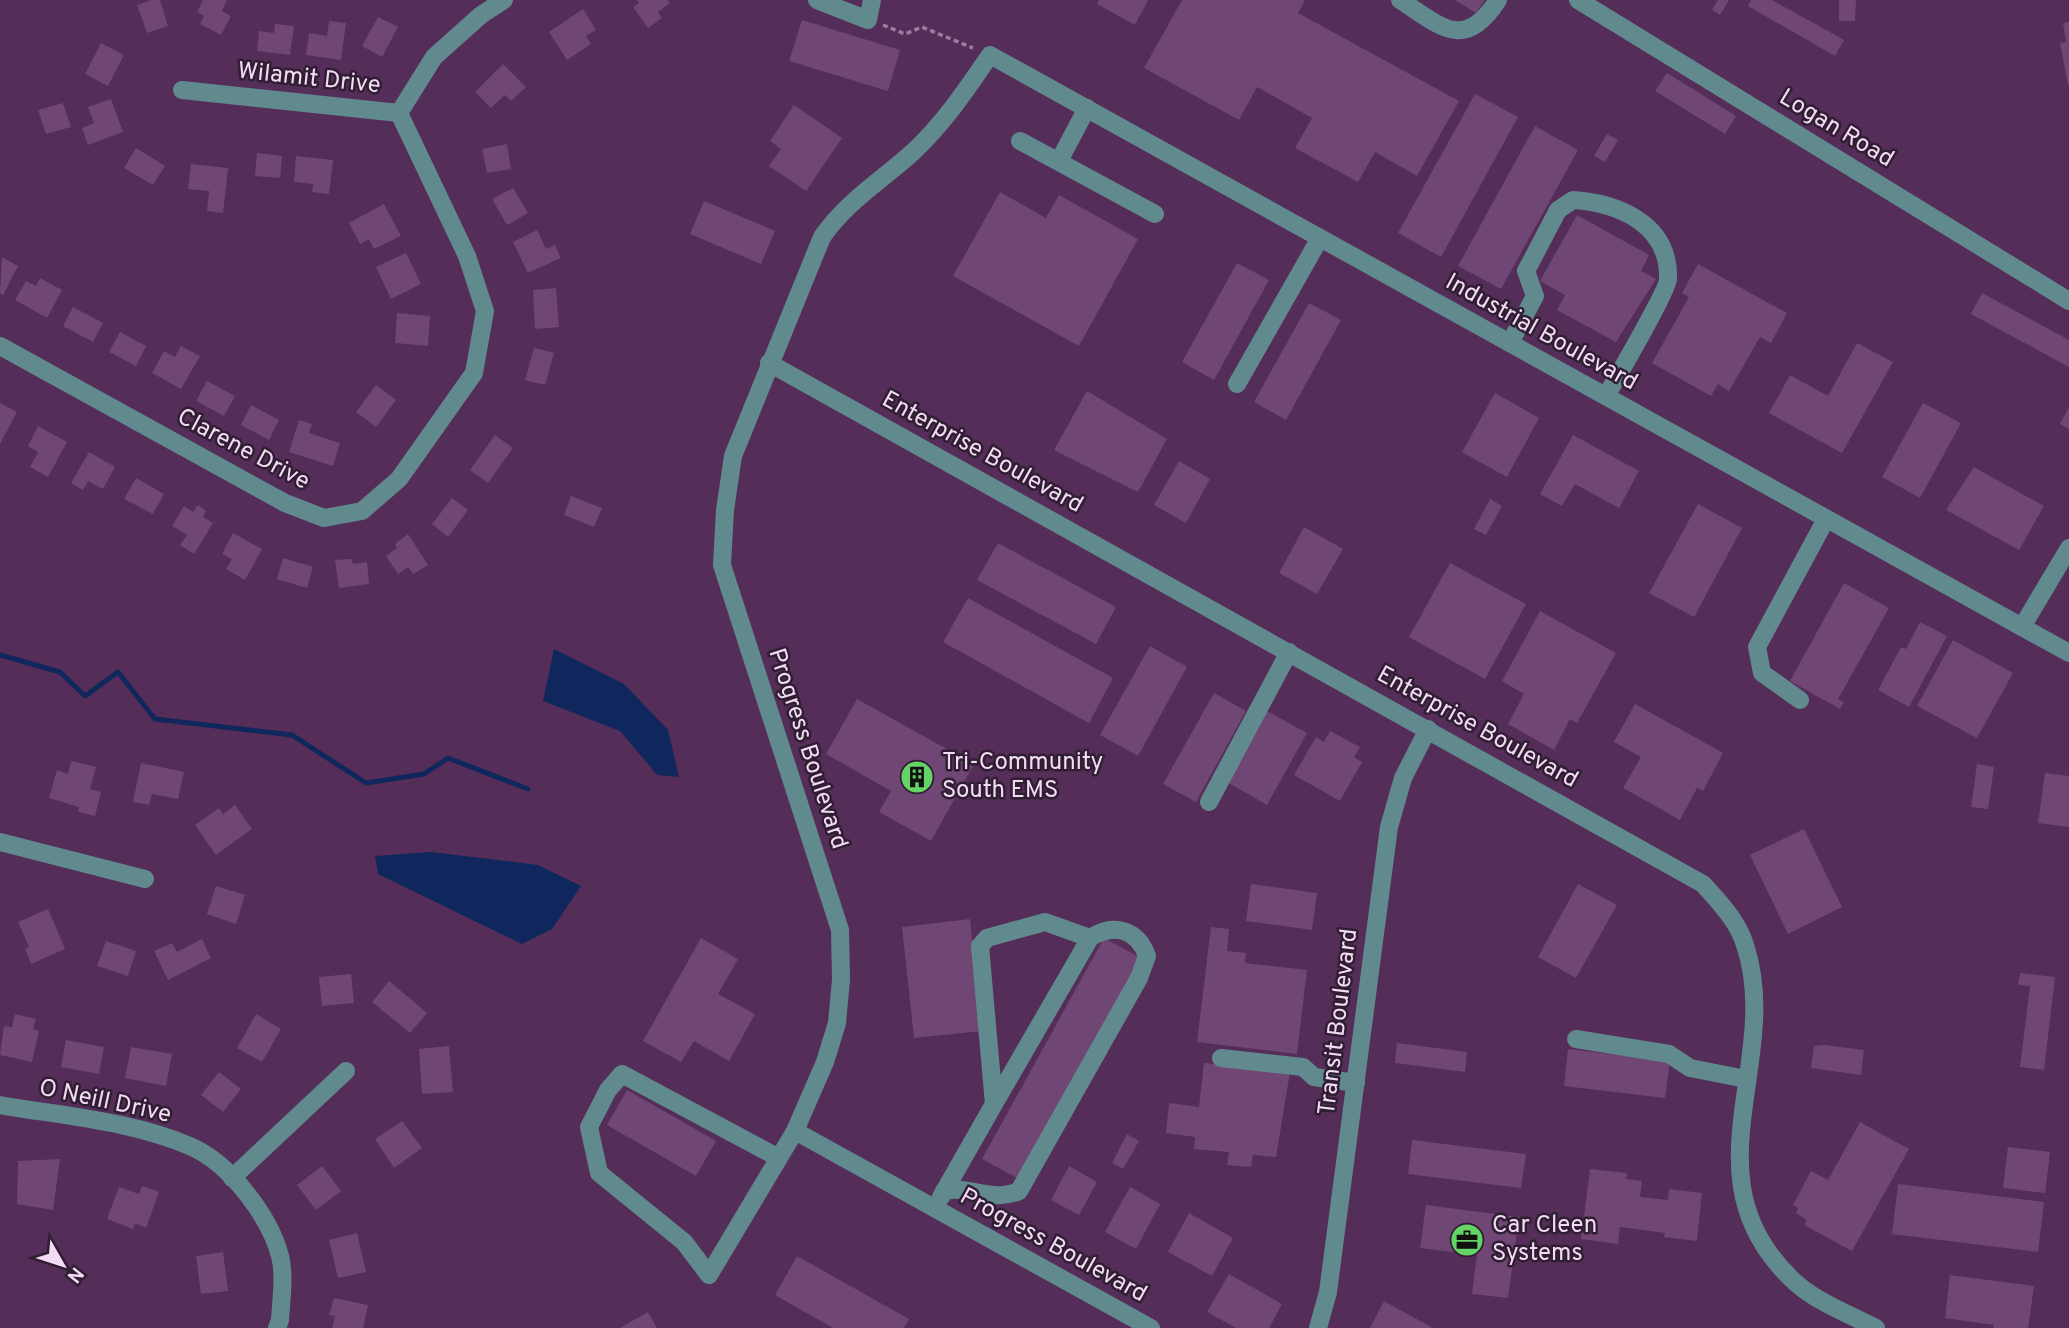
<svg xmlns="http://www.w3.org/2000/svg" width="2069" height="1328" viewBox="0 0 2069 1328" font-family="Overpass,sans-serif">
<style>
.water{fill:#10275d}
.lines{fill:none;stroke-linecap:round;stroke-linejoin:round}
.stream{stroke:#10275d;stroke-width:5}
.building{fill:#704674}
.path{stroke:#9e7ca0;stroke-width:3.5;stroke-dasharray:5 3.5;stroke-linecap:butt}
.minor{stroke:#618a8e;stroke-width:18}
.labels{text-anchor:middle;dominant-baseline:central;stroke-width:5;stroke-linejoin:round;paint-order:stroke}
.street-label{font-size:24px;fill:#f4dbf5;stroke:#301e32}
.poi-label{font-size:24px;fill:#f4dbf5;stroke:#301e32;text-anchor:start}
</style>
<rect width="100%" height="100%" fill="#552d59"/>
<g class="water">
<path d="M554,649L624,684L668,730L679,777L657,775L620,731L543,701Z"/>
<path d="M431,852L538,865L581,886L552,929L522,944L378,874L375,856Z"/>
</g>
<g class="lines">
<path class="stream" d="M0,655L60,672L85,696L118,672L155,719L292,735L366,783L424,774L448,758L528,789"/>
</g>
<g class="building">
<path d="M151,0H160L168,26L147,33L137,5Z"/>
<path d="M203,0H227L222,11L231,16L221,35L200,24L204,16L197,12Z"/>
<path d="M637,0H668L670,3L658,12L662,18L648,28L633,7L639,3Z"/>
<path d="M1099,0H1148L1135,25L1097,4Z"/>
<path d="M1182,0H1305L1298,13L1459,101L1417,176L1375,152L1358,182L1295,148L1312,118L1257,87L1239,120L1144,68Z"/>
<path d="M1455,0H1485L1476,13Z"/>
<path d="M1718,0H1729L1720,15L1712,10Z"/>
<path d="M1751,0H1772L1844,40L1835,56L1748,6Z"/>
<path d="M1839,0H1856L1855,21H1839Z"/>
<path d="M583,9L596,30L586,36L591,44L567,60L549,32Z"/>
<path d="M378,17L398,27L382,57L362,46Z"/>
<path d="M802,20L900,50L888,91L789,61Z"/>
<path d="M329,21L346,23L341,60L306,55L309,33L327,36Z"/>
<path d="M2069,22V85H2068L2060,43L2066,42L2063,23Z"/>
<path d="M275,24L294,26L290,55L257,51L259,31L274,33Z"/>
<path d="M101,43L124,55L108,86L85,74Z"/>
<path d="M503,64L526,87L511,101L505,95L491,108L475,92Z"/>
<path d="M1667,73L1736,116L1725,134L1655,91Z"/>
<path d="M1475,94L1518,117L1441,257L1398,233Z"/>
<path d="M111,99L123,132L88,145L82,128L94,123L88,107Z"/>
<path d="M63,103L71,127L46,134L38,110Z"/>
<path d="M794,105L842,138L806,191L769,166L781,149L770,141Z"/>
<path d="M1535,126L1578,150L1501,289L1458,266Z"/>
<path d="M1607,134L1618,140L1605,162L1594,156Z"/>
<path d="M507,144L511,169L487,173L482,149Z"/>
<path d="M136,148L165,166L153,185L124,168Z"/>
<path d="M257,153L282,156L280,178L255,176Z"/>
<path d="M296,156L333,160L329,194L312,192L313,184L294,182Z"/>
<path d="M191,164L228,168L223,213L207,211L209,191L188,189Z"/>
<path d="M513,188L528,213L507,225L492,199Z"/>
<path d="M1000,192L1046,218L1059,195L1138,239L1079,346L953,276Z"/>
<path d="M704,201L775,231L761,264L690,234Z"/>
<path d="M384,204L401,236L374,249L369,239L360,244L349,223Z"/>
<path d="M1577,215L1649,255L1641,271L1656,279L1616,342L1557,310L1565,295L1540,281Z"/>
<path d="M537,230L546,249L555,245L561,258L528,273L513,242Z"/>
<path d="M406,253L421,284L391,299L376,267Z"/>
<path d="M2,257L18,266L3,295L0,293Z"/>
<path d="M1237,263L1269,280L1214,380L1182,362Z"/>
<path d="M1698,264L1787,313L1771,343L1760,337L1729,391L1718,384L1711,396L1652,363L1689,297L1682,293Z"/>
<path d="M40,278L62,290L47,318L15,300L26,281L36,286Z"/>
<path d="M556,288L559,327L535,329L533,290Z"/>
<path d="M1982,293L2069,340V367L1971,314Z"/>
<path d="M1309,303L1341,320L1286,420L1254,402Z"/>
<path d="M73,307L103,323L93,342L63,326Z"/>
<path d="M397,313L430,316L428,346L395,343Z"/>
<path d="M120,332L146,346L136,366L109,352Z"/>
<path d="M1857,343L1893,362L1842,453L1769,413L1790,375L1828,396Z"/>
<path d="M181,346L200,356L181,389L152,373L164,351L175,357Z"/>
<path d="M534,348L554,353L545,385L525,380Z"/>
<path d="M207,381L235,396L224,416L196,401Z"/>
<path d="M376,385L396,400L376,427L356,412Z"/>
<path d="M1087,391L1167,439L1138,492L1054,450Z"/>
<path d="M1495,393L1539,418L1507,477L1462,452Z"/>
<path d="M0,403L17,412L0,444Z"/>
<path d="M1923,403L1961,423L1920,498L1882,477Z"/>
<path d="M251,405L279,420L269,440L241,425Z"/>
<path d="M2069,407V429L2060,424Z"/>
<path d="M299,420L312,424L309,433L340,443L333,466L289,452Z"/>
<path d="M38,426L67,442L48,477L30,467L38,452L28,446Z"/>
<path d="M495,435L513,448L488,483L470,470Z"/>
<path d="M1573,435L1639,471L1619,508L1575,484L1562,506L1540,494Z"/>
<path d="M89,452L115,467L103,489L88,481L83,490L71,483Z"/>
<path d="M1179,461L1210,479L1186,523L1154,505Z"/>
<path d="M1974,467L2044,506L2019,550L1946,510Z"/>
<path d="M136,478L164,494L153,514L124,499Z"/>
<path d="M571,496L602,508L594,527L564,515Z"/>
<path d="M452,498L468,510L448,537L432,524Z"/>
<path d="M1490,499L1502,506L1486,535L1474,529Z"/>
<path d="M1698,504L1742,528L1694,617L1649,593Z"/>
<path d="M198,505L206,511L203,517L213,523L194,554L180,545L187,535L172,526L184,506L193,512Z"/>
<path d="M1304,527L1343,549L1317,594L1279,573Z"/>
<path d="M233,533L262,549L245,580L226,569L232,559L222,554Z"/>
<path d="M408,534L428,565L413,574L408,567L398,574L386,556L397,548L395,544Z"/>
<path d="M998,543L1116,607L1096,644L977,580Z"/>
<path d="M283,558L313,567L307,588L277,579Z"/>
<path d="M352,559L353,564L367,562L369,584L339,588L335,560Z"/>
<path d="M1450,563L1526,604L1485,679L1409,637Z"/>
<path d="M1844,583L1889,608L1838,699L1844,702L1840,709L1790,681Z"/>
<path d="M968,598L1113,678L1089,723L943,642Z"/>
<path d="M1540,611L1616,653L1577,723L1570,719L1554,750L1508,724L1524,694L1502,681Z"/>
<path d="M1920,622L1947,636L1909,707L1878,690L1901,647L1906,649Z"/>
<path d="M1953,640L2013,673L1977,738L1917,706Z"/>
<path d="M1150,646L1187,667L1138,756L1100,735Z"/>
<path d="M1214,693L1246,711L1196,802L1163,784Z"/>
<path d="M857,699L974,764L931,841L879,812L891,791L826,754Z"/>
<path d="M1635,704L1723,753L1703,791L1697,788L1680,820L1623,788L1641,757L1614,742Z"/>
<path d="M1267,711L1307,733L1267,805L1227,782Z"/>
<path d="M1330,731L1360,747L1354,757L1362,762L1340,801L1294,775L1316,737L1324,742Z"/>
<path d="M71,761L96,767L90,789L101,792L95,816L78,812L79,807L49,798L57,770L68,774Z"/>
<path d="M141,763L184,772L178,799L152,794L149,805L133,802Z"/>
<path d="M1977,764L1994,767L1988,809L1971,807Z"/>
<path d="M2045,773L2069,776V827L2038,823Z"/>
<path d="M235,805L252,829L216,855L195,825L219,808L223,814Z"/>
<path d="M1804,829L1842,907L1788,934L1750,855Z"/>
<path d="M1251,884L1317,893L1312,930L1246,921Z"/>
<path d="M1578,884L1617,905L1576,978L1538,957Z"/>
<path d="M216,886L245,895L236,924L207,914Z"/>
<path d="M48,909L65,949L31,964L25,949L29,947L18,922Z"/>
<path d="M970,919L982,1031L914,1038L902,927Z"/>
<path d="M1211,927L1229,929L1227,951L1246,953L1245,963L1307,970L1297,1054L1197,1042Z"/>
<path d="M701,938L738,959L718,994L755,1014L729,1061L694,1041L681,1062L643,1041Z"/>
<path d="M1104,938L1141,958L1019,1179L982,1159Z"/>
<path d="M202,939L211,958L168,980L154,951L172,943L177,952Z"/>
<path d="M106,941L136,951L128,976L97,966Z"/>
<path d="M2020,973L2055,977L2044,1070L2020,1067L2030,986L2018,985Z"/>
<path d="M351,974L354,1003L322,1006L319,977Z"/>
<path d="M389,981L427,1013L410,1033L372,1002Z"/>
<path d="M15,1014L36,1019L33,1029L39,1031L32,1062L0,1055L4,1026L12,1027Z"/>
<path d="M256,1014L281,1029L262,1062L237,1048Z"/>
<path d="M66,1040L104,1047L99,1074L61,1067Z"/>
<path d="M1397,1043L1467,1052L1465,1072L1395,1063Z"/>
<path d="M1824,1045L1864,1050L1861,1075L1811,1068L1814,1046Z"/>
<path d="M449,1046L453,1092L422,1094L419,1049Z"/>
<path d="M131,1047L172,1054L166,1086L125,1078Z"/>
<path d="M1568,1049L1670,1061L1665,1098L1564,1086Z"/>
<path d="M1204,1063L1290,1072L1276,1157L1253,1155L1251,1167L1227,1165L1229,1152L1194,1149L1195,1137L1166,1133L1169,1103L1199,1107Z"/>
<path d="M219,1072L241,1089L223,1112L201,1095Z"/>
<path d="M627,1090L716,1141L696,1176L607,1125Z"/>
<path d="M402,1121L422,1148L394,1168L375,1139Z"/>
<path d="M1860,1122L1909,1149L1852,1251L1804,1225L1807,1220L1796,1213L1798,1208L1793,1205L1811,1171L1828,1180Z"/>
<path d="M1127,1134L1139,1141L1123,1169L1112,1163Z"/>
<path d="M1412,1140L1526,1154L1521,1188L1408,1174Z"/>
<path d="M2008,1147L2050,1152L2045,1193L2003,1188Z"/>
<path d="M60,1159L53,1210L17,1204L18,1161Z"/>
<path d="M322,1166L341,1191L316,1210L297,1185Z"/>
<path d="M1069,1166L1097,1182L1079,1215L1051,1200Z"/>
<path d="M1590,1169L1627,1173L1626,1179L1642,1181L1640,1197L1668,1200L1669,1189L1702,1193L1697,1241L1664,1237L1665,1233L1620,1227L1618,1244L1581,1239Z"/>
<path d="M1898,1184L2044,1202L2038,1252L1892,1234Z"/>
<path d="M142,1186L159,1192L146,1228L135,1223L133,1229L107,1219L119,1187L139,1194Z"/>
<path d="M1130,1187L1160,1204L1136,1249L1105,1232Z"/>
<path d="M1426,1205L1519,1217L1508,1298L1472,1294L1477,1255L1420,1248Z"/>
<path d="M1189,1213L1233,1238L1212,1276L1168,1252Z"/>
<path d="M357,1233L366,1272L338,1278L329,1240Z"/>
<path d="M223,1252L228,1291L201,1294L196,1256Z"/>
<path d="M797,1256L909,1319L904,1328H833L775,1295Z"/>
<path d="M1229,1274L1282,1304L1269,1328H1236L1207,1312Z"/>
<path d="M1950,1275L2034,1286L2028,1328H1993L1994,1325L1945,1318Z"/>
<path d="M334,1298L368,1305L363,1328H332L335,1316L329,1315Z"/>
<path d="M1384,1301L1433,1328H1370Z"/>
<path d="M648,1312L657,1328H620Z"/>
</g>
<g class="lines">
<path class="path" d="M883,25L905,34L922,27L973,48"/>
<g class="minor">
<path d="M817,0L868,20L872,0"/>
<path d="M1400,0C1442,27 1464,52 1498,0"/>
<path d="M1578,0L2069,301"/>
<path d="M182,90L399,113L434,57L481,15L504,0"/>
<path d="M1020,141L1155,214"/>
<path d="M1059,161L1087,108"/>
<path d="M1510,343L1535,296L1526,271L1558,210L1573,200C1618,203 1670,224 1668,279C1668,290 1616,379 1606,396"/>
<path d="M0,346L285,503L324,518L362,511L399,479L474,373L485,311L467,256L399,113"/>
<path d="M769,363L1703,884C1719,902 1738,921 1745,945C1784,1062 1681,1180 1797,1284C1819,1303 1851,1315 1876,1328"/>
<path d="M1237,384L1320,238"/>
<path d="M2022,627L2069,548"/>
<path d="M1800,700L1762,673L1757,647L1826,519"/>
<path d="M1209,802L1289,652"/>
<path d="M0,842L145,879"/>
<path d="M1576,1039L1669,1054L1690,1068L1746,1079"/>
<path d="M1221,1058L1303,1067L1314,1077L1356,1083"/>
<path d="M0,1105C63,1116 133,1121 192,1147C230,1164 270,1217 280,1256C285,1275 281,1301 280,1320L277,1328"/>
<path d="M795,1131L1151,1328"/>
<path d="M779,1158L622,1074L608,1090L589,1127L599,1173L684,1242L709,1275L795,1131L825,1062L837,1023L841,980L840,930L722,565L725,510L733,456L822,237C847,201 881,181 913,152C944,123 966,90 990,55L2069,653"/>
<path d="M232,1178L346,1071"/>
<path d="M944,1191C970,1185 993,1203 1019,1191L1139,978L1147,956C1138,930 1114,922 1090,938L994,1104"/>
<path d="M941,1197L994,1104L980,946L987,938L1045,922L1090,938"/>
<path d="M1318,1328L1328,1292L1389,827L1403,778L1428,729"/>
</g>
</g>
<defs>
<symbol id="building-disc" viewBox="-11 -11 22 22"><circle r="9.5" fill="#65d467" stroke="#301e32"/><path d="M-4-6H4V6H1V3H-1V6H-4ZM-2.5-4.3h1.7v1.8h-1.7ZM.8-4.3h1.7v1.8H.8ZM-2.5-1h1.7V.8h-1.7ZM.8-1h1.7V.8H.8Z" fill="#111"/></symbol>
<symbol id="office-disc" viewBox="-11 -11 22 22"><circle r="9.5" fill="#65d467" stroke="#301e32"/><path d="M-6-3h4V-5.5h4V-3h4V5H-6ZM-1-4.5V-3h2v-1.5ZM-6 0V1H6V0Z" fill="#111"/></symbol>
</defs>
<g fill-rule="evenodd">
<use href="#building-disc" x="898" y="758" width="38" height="38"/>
<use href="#office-disc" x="1448" y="1221" width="38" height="38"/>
</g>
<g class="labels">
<g class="street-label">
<text transform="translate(309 79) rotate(6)">Wilamit Drive</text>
<text transform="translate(1836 129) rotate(31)">Logan Road</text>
<text transform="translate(1541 333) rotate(29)">Industrial Boulevard</text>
<text transform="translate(243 450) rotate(28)">Clarene Drive</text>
<text transform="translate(982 453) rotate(29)">Enterprise Boulevard</text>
<text transform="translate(1477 728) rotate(29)">Enterprise Boulevard</text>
<text transform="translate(807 749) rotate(72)">Progress Boulevard</text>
<text transform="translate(1339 1022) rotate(-83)">Transit Boulevard</text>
<text transform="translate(105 1102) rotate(12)">O Neill Drive</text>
<text transform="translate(1053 1246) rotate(29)">Progress Boulevard</text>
</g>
<g class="poi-label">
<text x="942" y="763">Tri-Community<tspan x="942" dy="28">South EMS</tspan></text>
<text x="1492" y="1226">Car Cleen<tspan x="1492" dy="28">Systems</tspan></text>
</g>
</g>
<g transform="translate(63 1265) rotate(129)" stroke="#301e32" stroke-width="5" paint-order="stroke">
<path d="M0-5L12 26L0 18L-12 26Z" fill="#f4dbf5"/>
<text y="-10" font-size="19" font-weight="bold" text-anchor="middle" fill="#f4dbf5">N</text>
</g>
</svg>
